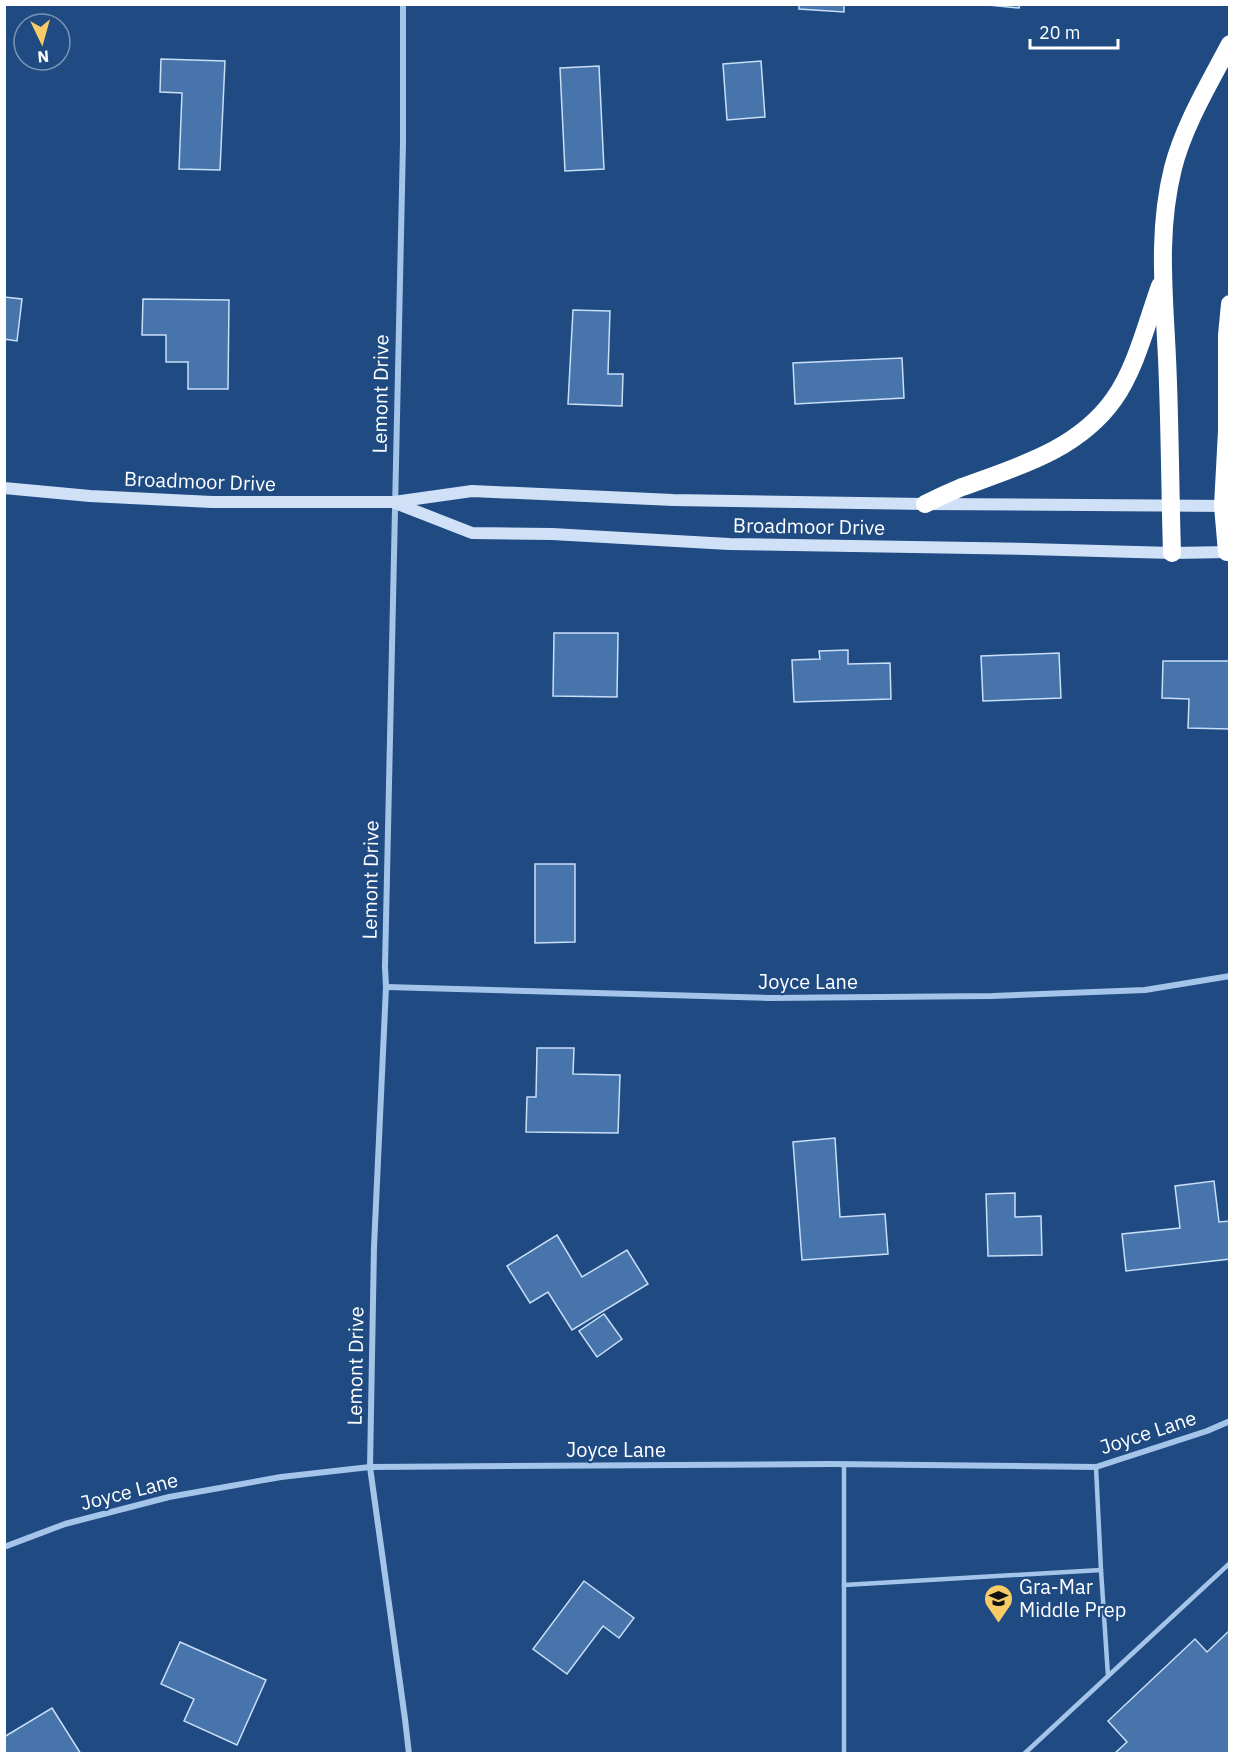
<svg xmlns="http://www.w3.org/2000/svg" width="1234" height="1758" viewBox="0 0 1234 1758" font-family="'IBM Plex Sans',sans-serif">
<style>
.building{fill:#4775ab;stroke:#c9def7;stroke-width:1.5}
.lines{fill:none;stroke-linecap:round;stroke-linejoin:round}
.service{stroke:#a5c4e9;stroke-width:4.5}
.minor{stroke:#a5c4e9;stroke-width:6}
.secondary{stroke:#d0e1f7;stroke-width:12}
.motorway{stroke:#fff;stroke-width:18}
.labels{text-anchor:middle;dominant-baseline:central;stroke-width:4.5;stroke-linejoin:round;paint-order:stroke}
.street-label{font-size:20px;fill:#fff;stroke:#1f4b82}
.poi-label{font-size:20px;fill:#fff;stroke:#1f4b82;text-anchor:start}
</style>
<rect width="100%" height="100%" fill="#1f4b82"/>
<g class="building">
<path d="M799,4H844V12L799,9Z"/>
<path d="M978,4H1020L1019,8Z"/>
<path d="M161,59L225,61L220,170L179,169L182,93L160,92Z"/>
<path d="M761,61L765,117L727,120L723,64Z"/>
<path d="M599,66L604,169L565,171L560,68Z"/>
<path d="M4,297L22,299L17,341L4,339Z"/>
<path d="M143,299L229,300L228,389H188V362H166V335H142Z"/>
<path d="M573,310L610,311L608,374H623L622,406L568,404Z"/>
<path d="M902,358L904,398L795,404L793,363Z"/>
<path d="M554,633H618L617,697L553,696Z"/>
<path d="M848,650V664L890,663L891,699L794,702L792,660L820,659L819,651Z"/>
<path d="M1059,653L1061,698L983,701L981,656Z"/>
<path d="M1163,661H1230V729L1188,728L1189,699L1162,698Z"/>
<path d="M535,864H575V942L535,943Z"/>
<path d="M537,1048H574L573,1074L620,1075L618,1133L526,1132L527,1097H536Z"/>
<path d="M835,1138L840,1217L885,1214L888,1254L802,1260L793,1142Z"/>
<path d="M1214,1181L1219,1222L1230,1221V1259L1126,1271L1122,1234L1180,1228L1175,1186Z"/>
<path d="M1015,1193V1217L1041,1216L1042,1255L988,1256L986,1194Z"/>
<path d="M557,1235L582,1277L627,1250L648,1284L572,1330L548,1292L530,1303L507,1266Z"/>
<path d="M604,1314L622,1339L597,1357L579,1331Z"/>
<path d="M584,1581L634,1618L619,1638L603,1626L567,1674L533,1649Z"/>
<path d="M1230,1630V1754H1114L1127,1742L1108,1721L1195,1639L1207,1652Z"/>
<path d="M180,1642L266,1680L237,1745L184,1721L194,1699L161,1684Z"/>
<path d="M52,1708L81,1754H4V1737Z"/>
</g>
<g class="lines">
<g class="service">
<path d="M1096,1467L1101,1570"/>
<path d="M844,1585L1101,1570L1108,1676"/>
<path d="M844,1754V1464"/>
<path d="M1024,1754L1230,1563"/>
</g>
<g class="minor">
<path d="M403,4V143L385,967L386,987L374,1247L370,1467L405,1719L409,1754"/>
<path d="M386,987L769,998L992,996L1145,990L1230,976"/>
<path d="M4,1547L65,1524L169,1497L281,1477L370,1467L832,1464L1096,1467L1207,1431L1230,1421"/>
</g>
<g class="secondary">
<path d="M4,488L90,496L212,502H394L472,491L673,500L925,504L1229,506"/>
<path d="M395,503L472,533L552,534L729,544L1028,549L1172,553L1230,552"/>
</g>
<g class="motorway">
<path d="M925,504C937,498 950,492 962,487C1017,467 1078,450 1114,399C1136,368 1147,322 1160,286"/>
<path d="M1227,552L1223,506L1227,431V335L1230,304"/>
<path d="M1172,553C1170,488 1170,423 1167,358C1164,293 1157,232 1173,168C1184,125 1209,84 1230,44"/>
</g>
</g>
<defs>
<symbol id="school-pin" viewBox="-11 -11 22 30"><path d="M0 17L-7.5 6A9.5 9.5 0 1 1 7.5 6Z" fill="#f7cb65" stroke="#1f4b82"/><path d="M0-5L7-2L0 1L-7-2ZM-4 1L0 2.5L4 1V4Q0 6-4 4Z" fill="#111"/></symbol>
</defs>
<g fill-rule="evenodd">
<use href="#school-pin" x="982" y="1582" width="33" height="45"/>
</g>
<g class="labels">
<g class="street-label">
<text transform="translate(380 394) rotate(-89)">Lemont Drive</text>
<text transform="translate(200 481) rotate(2)">Broadmoor Drive</text>
<text transform="translate(809 526) rotate(1)">Broadmoor Drive</text>
<text transform="translate(370 880) rotate(-89)">Lemont Drive</text>
<text x="808" y="981">Joyce Lane</text>
<text transform="translate(355 1366) rotate(-89)">Lemont Drive</text>
<text transform="translate(1148 1432) rotate(-18)">Joyce Lane</text>
<text x="616" y="1449">Joyce Lane</text>
<text transform="translate(129 1491) rotate(-14)">Joyce Lane</text>
</g>
<g class="poi-label">
<text x="1019" y="1586">Gra-Mar<tspan x="1019" dy="23">Middle Prep</tspan></text>
</g>
</g>
<rect width="1234" height="1758" fill="none" stroke="#ffffff" stroke-width="12"/>
<g transform="translate(42 42) rotate(175)"><circle r="28" fill="#1f4b82" stroke="#7993b4" stroke-width="1.5"/>
<path d="M0-4.5L10 22L0 15L-10 22Z" fill="#f7cb65"/>
<text y="-9" font-size="16" font-weight="bold" text-anchor="middle" fill="#ffffff">N</text>
</g>
<path d="M1030 39v9h88v-9" fill="none" stroke="#ffffff" stroke-width="3"/>
<text x="1039" y="39" font-size="18" fill="#ffffff" stroke="#1f4b82" stroke-width="4.5" paint-order="stroke">20 m</text>
</svg>
